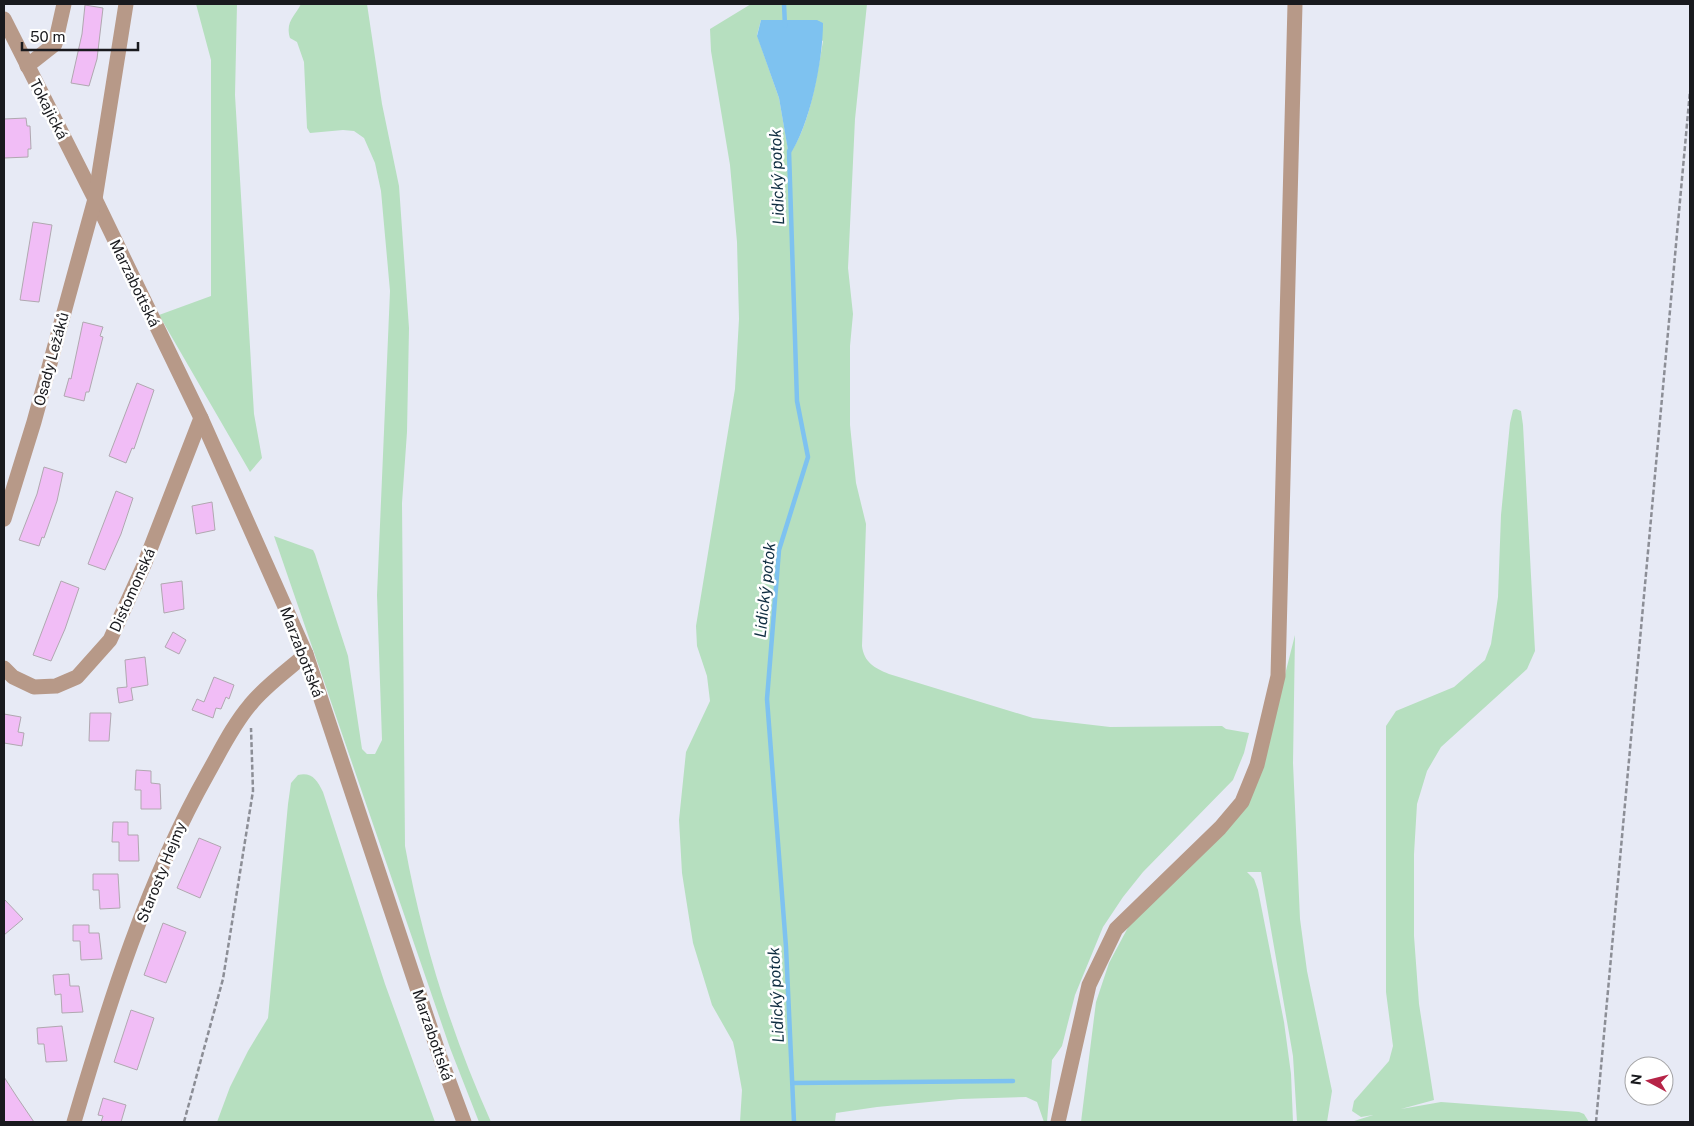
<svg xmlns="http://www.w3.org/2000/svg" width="1694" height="1126" viewBox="0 0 1694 1126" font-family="'Public Sans',sans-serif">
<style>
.green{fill:#b6dfbf;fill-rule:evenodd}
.water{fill:#7ec2f0}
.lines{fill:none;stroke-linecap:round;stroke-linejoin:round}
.stream{stroke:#7ec2f0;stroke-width:4.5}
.building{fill:#f1bdf6;stroke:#b0a8b0}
.path{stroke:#8c8e96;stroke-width:2.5;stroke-dasharray:5 2.5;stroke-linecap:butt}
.minor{stroke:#b79988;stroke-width:15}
.labels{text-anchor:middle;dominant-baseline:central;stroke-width:5;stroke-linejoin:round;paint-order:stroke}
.street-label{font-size:15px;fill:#191a1e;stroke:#fff}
.water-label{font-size:16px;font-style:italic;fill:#0f2d41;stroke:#fff}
</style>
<rect width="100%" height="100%" fill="#e7eaf5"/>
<g class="green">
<path d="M196,4H237L235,95L254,414L262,458L250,472L159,315L211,296V60Z"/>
<path d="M301,4H367L382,104L399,186L409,328L407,432L402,503L405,846C422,941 452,1035 491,1122H479L450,1048L274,536L313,550L315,554L348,656L362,749L367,754H375L382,740L377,595L390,291L381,191L375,163L364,138L354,131L343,130L310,133L307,128L304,62L297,42L290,38C285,22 295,16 301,4Z"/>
<path d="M751,4H867L855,119L848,268L853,314L850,346V425L856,483L866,524L862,646C864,662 874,668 889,674L1033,718L1110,727L1222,726L1226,729L1249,733L1244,753L1233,780L1143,872L1123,897L1103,927L1075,995L1062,1046L1052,1060L1047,1122H1044L1037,1102L1026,1097L960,1099L877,1107L836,1113L835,1122H740L742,1090L735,1051L733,1042L712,1005L693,943L682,873L679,820L686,752L710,701L707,676L697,646L696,626L735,389L739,319L737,242L730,165L711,51L710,29ZM761,20L784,21L823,41C817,76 810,126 789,155L779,98L757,35Z"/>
<path d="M1516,409L1521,411L1523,425L1535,651L1527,669L1441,747L1427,771L1417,804L1414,854V936L1419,1004L1434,1100L1401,1109L1441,1102L1579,1112L1584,1114L1589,1122H1351L1373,1115L1361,1117L1352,1111L1354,1101L1389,1061L1393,1046L1386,992V726L1396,711L1454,687L1485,660L1491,644L1498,597L1501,515L1510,423L1513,410Z"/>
<path d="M1295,635L1293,763L1300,919L1307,971L1332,1091L1327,1122H1297L1293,1056L1261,872H1247L1254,879L1258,890L1284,1022L1291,1074L1293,1122H1081L1096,1002L1109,963L1140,905L1258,781Z"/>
<path d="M298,775C312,772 317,780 323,792L385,984L435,1122H217L230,1087L248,1051L268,1018L288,804L291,783Z"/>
</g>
<path class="water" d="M761,20H817L823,23C823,60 810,126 789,156L779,98L757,36Z"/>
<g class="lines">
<g class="stream">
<path d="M784,4L785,26"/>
<path d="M789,151L797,401L808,457L779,550L767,699L786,947L794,1122"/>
<path d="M793,1083L1013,1081"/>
</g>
</g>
<g class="building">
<path d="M85,5L103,8L97,59L89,86L71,83L82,34Z"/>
<path d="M26,118L27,126H30L31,149H28V157L4,158V119Z"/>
<path d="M33,222L52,225L39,302L20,300Z"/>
<path d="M83,322L103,327L100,336L103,337L89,392H86L84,401L64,396L69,378L71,379Z"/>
<path d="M137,383L154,390L134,449L132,448L126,463L109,456Z"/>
<path d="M44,467L63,473L57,501L44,538L42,537L39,546L19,540L37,494Z"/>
<path d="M116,491L133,498L121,534L105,570L88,564Z"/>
<path d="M212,502L215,530L196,534L192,506Z"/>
<path d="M61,581L79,588L65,629L51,661L33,655Z"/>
<path d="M182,581L184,609L164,613L161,584Z"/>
<path d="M173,632L186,640L179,654L165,647Z"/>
<path d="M145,657L148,685L131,688L133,700L119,703L117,688L127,687L125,660Z"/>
<path d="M214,677L234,685L229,699L226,697L221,709L216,708L213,718L192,710L197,699L204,702Z"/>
<path d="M90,713H111L109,741H89Z"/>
<path d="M4,714L21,717L18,732L24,733L22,746L4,743Z"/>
<path d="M136,770L151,771V783L160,784L161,809H141V790H135Z"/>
<path d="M113,822H128V835H138L139,861H119V842H112Z"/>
<path d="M199,838L221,847L200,898L177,888Z"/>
<path d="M93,874H118L120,908L100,909L99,890H93Z"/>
<path d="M4,899L23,919L4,935Z"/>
<path d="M163,923L186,932L166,983L144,975Z"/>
<path d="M73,925H89V933H99L102,959L81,960L80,941H73Z"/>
<path d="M69,974L70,986H79L83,1012L62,1013L61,994L55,995L53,975Z"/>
<path d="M131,1010L154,1018L137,1070L114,1062Z"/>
<path d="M62,1026L67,1061L46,1062L44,1044H38L37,1028Z"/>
<path d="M4,1077L17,1097L34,1122H4Z"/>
<path d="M103,1098L126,1105L121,1122H101L103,1116L98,1115Z"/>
</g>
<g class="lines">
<g class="path">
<path d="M184,1122L223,979L253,791L251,728"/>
<path d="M1596,1122L1690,91"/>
</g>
<g class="minor">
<path d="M4,19L95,199L201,418L306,654L441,1060L464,1122"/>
<path d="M27,66L55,44L64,4"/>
<path d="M4,519L34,422L95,199L126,4"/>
<path d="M4,668L13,677L34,687L56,686L77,677L110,640L144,565L201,418"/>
<path d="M74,1122C109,1003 147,881 208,773C221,750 233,725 250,705C265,686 288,670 306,654"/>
<path d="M1058,1122L1089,985L1116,929L1220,828L1242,802L1257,765L1278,676L1295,4"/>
</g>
</g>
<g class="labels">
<g class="street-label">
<text transform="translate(49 109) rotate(63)">Tokajická</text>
<text transform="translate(135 283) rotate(64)">Marzabottská</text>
<text transform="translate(51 359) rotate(-75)">Osady Ležáků</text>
<text transform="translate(132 590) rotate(-66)">Distomonská</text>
<text transform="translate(302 652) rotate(69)">Marzabottská</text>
<text transform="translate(161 872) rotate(-68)">Starosty Hejmy</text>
<text transform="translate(433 1035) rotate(71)">Marzabottská</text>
</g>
<g class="water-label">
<text transform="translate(777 177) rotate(-92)">Lidický potok</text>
<text transform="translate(765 590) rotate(-84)">Lidický potok</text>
<text transform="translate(776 995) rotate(-93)">Lidický potok</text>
</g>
</g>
<rect width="1694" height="1126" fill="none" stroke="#191a1e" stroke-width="10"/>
<g transform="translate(1649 1081) rotate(277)"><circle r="24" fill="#ffffff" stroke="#a3a3a5"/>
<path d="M0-4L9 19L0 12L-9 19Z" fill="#b62447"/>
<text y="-8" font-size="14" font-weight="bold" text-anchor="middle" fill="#191a1e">N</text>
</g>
<path d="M22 42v8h116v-8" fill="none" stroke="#191a1e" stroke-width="2.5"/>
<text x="30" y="42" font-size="15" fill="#191a1e" stroke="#ffffff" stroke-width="4" paint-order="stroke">50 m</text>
</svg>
